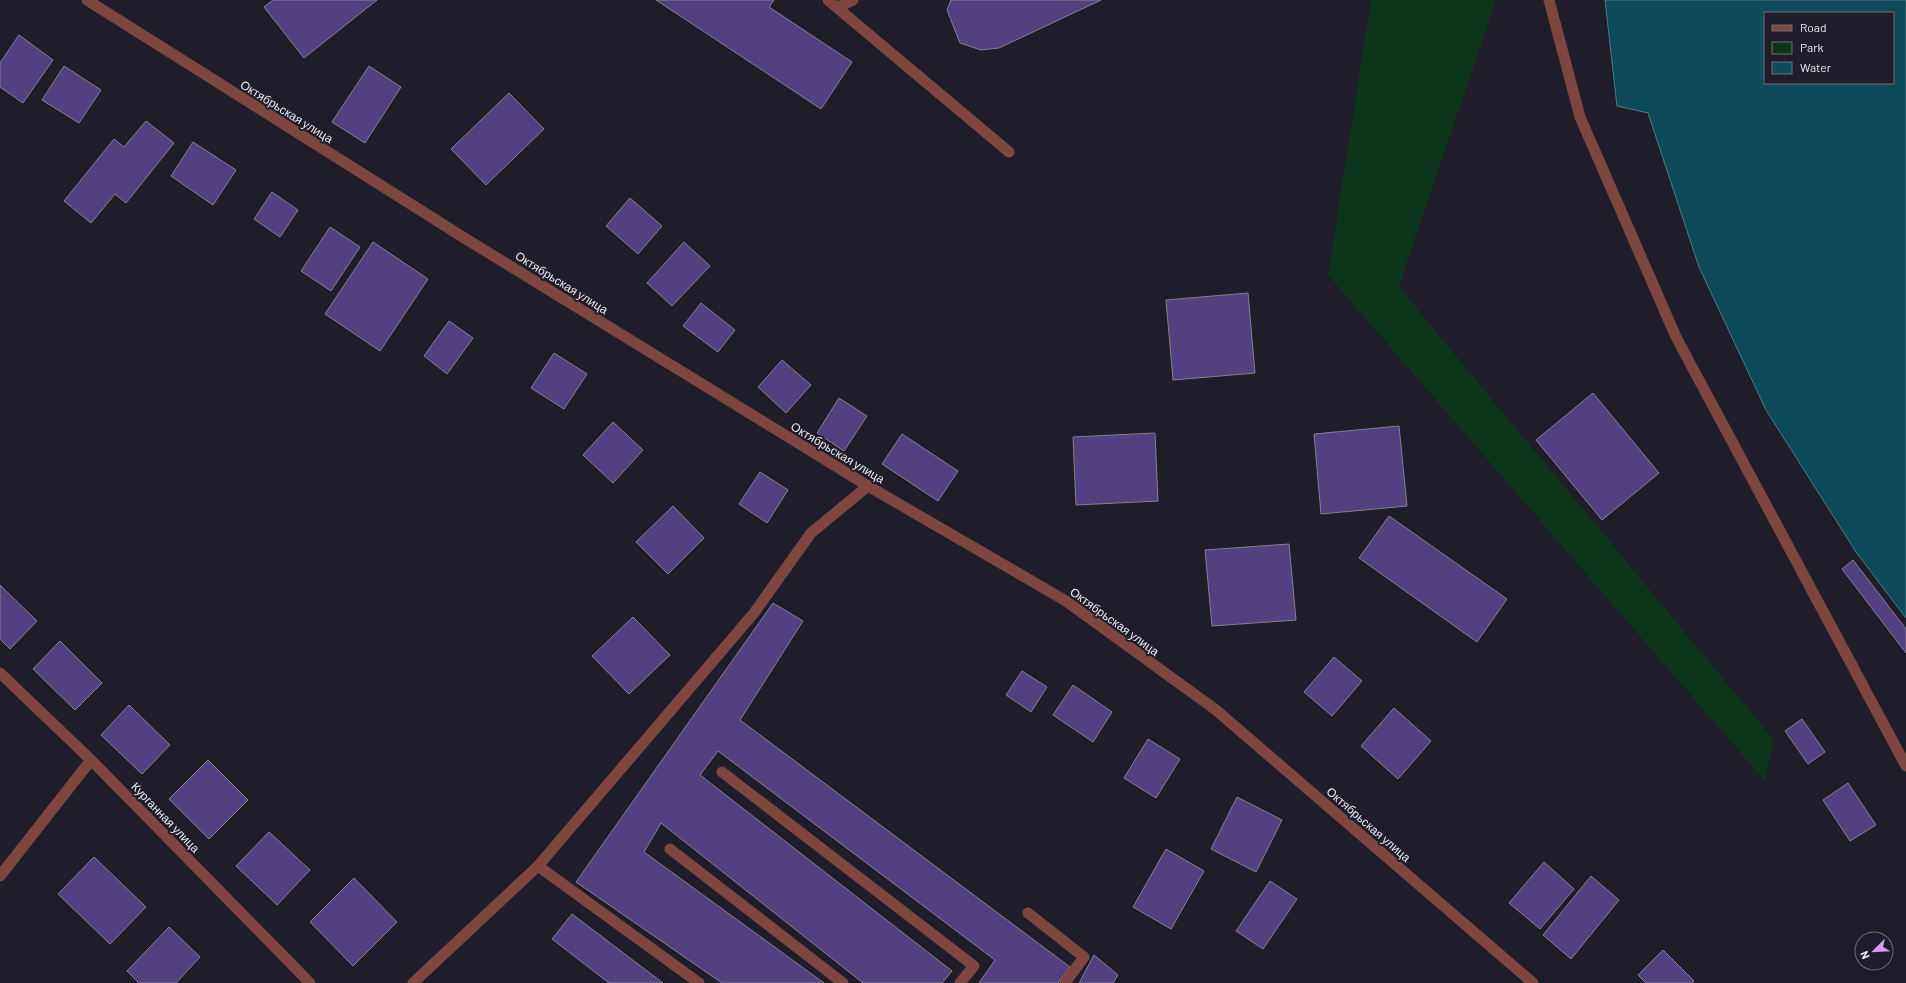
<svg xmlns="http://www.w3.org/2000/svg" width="1906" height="983" viewBox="0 0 1906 983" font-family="Barlow,sans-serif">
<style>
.green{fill:#0d351b}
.water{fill:#0d4b5a;stroke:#507a88;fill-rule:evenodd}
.building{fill:#534081;stroke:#848191}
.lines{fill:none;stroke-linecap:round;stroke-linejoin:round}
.service{stroke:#7d4740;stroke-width:11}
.minor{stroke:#7d4740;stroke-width:11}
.labels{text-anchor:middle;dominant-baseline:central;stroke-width:4;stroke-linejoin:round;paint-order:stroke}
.street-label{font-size:12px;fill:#ebe9f2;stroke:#1f1d29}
</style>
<rect width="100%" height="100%" fill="#1f1d29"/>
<path class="green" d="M1371,0H1496L1399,287L1774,740L1765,781L1328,275Z"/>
<path class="water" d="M1605,0H1906V618L1856,552L1766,410L1699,267L1648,113L1617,106ZM1765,13H1893V83H1765Z"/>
<g class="building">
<path d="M273,0H377L304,58L264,7Z"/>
<path d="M656,0H774L769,7L852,62L821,109Z"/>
<path d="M951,0H1101L999,48L981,50L960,43L947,10Z"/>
<path d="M19,35L53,60L23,103L0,87V63Z"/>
<path d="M64,66L101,90L79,123L42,100Z"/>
<path d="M369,66L401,87L365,143L332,122Z"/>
<path d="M509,93L544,129L486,185L451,149Z"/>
<path d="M146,121L174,143L126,203L115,194L91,223L64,201L114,139L124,147Z"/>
<path d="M193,142L236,170L213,205L171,176Z"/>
<path d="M272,192L298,210L280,237L254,219Z"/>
<path d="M630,198L662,226L638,254L606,226Z"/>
<path d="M330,227L360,247L331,291L301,271Z"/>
<path d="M373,242L428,279L380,351L325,314Z"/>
<path d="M684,242L710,266L672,306L647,283Z"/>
<path d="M1248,293L1255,373L1173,380L1166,300Z"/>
<path d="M701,303L735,330L718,352L683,326Z"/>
<path d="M449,321L473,338L447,374L424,356Z"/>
<path d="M554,353L587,374L564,409L531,388Z"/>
<path d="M782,360L811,385L786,413L758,387Z"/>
<path d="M1593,393L1659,473L1602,520L1536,440Z"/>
<path d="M839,398L867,416L844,451L817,433Z"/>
<path d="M613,422L643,450L613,483L583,455Z"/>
<path d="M1399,426L1407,506L1321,514L1314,434Z"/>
<path d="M1155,433L1158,501L1076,505L1073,437Z"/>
<path d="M902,434L958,471L938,501L882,464Z"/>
<path d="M760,472L788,490L767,523L739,504Z"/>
<path d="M673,506L704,538L668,574L636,542Z"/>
<path d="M1389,516L1507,599L1477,642L1359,558Z"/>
<path d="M1289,544L1296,620L1212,626L1205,550Z"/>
<path d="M1853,560L1906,629V653L1842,569Z"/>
<path d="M0,585L37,621L10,649L0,639Z"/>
<path d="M773,603L803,621L740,720L1070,967L1058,983H979L995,960L718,751L700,775L952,971L942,983H863L661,823L644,852L824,983H722L576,882Z"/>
<path d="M633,617L670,655L629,694L592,656Z"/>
<path d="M60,641L102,683L75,710L33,669Z"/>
<path d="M1334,657L1362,681L1332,716L1304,692Z"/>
<path d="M1022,671L1047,687L1031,712L1006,695Z"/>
<path d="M1073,685L1112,712L1093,742L1053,715Z"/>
<path d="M129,705L170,745L142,774L101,735Z"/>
<path d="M1394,708L1431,741L1398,779L1361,746Z"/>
<path d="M1802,719L1825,752L1808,764L1785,731Z"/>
<path d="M1148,739L1180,759L1156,798L1124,778Z"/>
<path d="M208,760L248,800L209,839L169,799Z"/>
<path d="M1848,783L1876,825L1850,841L1823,800Z"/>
<path d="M1237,797L1282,820L1256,872L1211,849Z"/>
<path d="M269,832L310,870L277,905L236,866Z"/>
<path d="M1166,849L1204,871L1171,929L1133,907Z"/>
<path d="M94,857L146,907L110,944L58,894Z"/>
<path d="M1544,862L1574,889L1540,929L1509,903Z"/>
<path d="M1591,876L1619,900L1571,959L1543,935Z"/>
<path d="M354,878L397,922L353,966L310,922Z"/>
<path d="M1270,881L1297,899L1263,949L1236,931Z"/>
<path d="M572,914L663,983H609L552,939Z"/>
<path d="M169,927L200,957L176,983H139L127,971Z"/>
<path d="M1663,950L1694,981L1692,983H1646L1638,975Z"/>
<path d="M1094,955L1118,975L1113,983H1079Z"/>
</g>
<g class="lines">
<g class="service">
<path d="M828,0L1009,152"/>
<path d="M1549,0L1580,117L1676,337L1906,766"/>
<path d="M838,7L853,0"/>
<path d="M722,772L974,966L960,983"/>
<path d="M670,849L843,983"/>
<path d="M538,866L699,983"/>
<path d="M1028,913L1084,957L1065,983"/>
</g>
<g class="minor">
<path d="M87,0L466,239L868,486L1066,601L1216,710L1533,983"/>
<path d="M0,673L91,760L310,983"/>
<path d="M0,876L91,760"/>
<path d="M413,983L538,866L754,613L811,533L868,486"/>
</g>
</g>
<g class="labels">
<g class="street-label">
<text transform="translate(287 111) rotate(32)">Октябрьская улица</text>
<text transform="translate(562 282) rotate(32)">Октябрьская улица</text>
<text transform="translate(838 452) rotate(31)">Октябрьская улица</text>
<text transform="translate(1115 621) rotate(36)">Октябрьская улица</text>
<text transform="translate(166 817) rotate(46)">Курганная улица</text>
<text transform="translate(1369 824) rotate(41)">Октябрьская улица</text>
</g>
</g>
<rect x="1764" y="12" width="130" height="72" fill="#1f1d29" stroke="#716f79"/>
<rect x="1772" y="25" width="20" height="6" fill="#7d4740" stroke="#716f79"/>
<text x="1800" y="32" font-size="12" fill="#ebe9f2">Road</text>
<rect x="1772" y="42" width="20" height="12" fill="#0d351b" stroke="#716f79"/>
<text x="1800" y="52" font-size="12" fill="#ebe9f2">Park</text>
<rect x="1772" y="62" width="20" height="12" fill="#0d4b5a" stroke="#716f79"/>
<text x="1800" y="72" font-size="12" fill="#ebe9f2">Water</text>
<g transform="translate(1874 951) rotate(246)"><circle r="19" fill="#1f1d29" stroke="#716f79"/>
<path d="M0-3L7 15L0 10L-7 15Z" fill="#d39cfc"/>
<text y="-6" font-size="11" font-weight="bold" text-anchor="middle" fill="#ebe9f2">N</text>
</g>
</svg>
